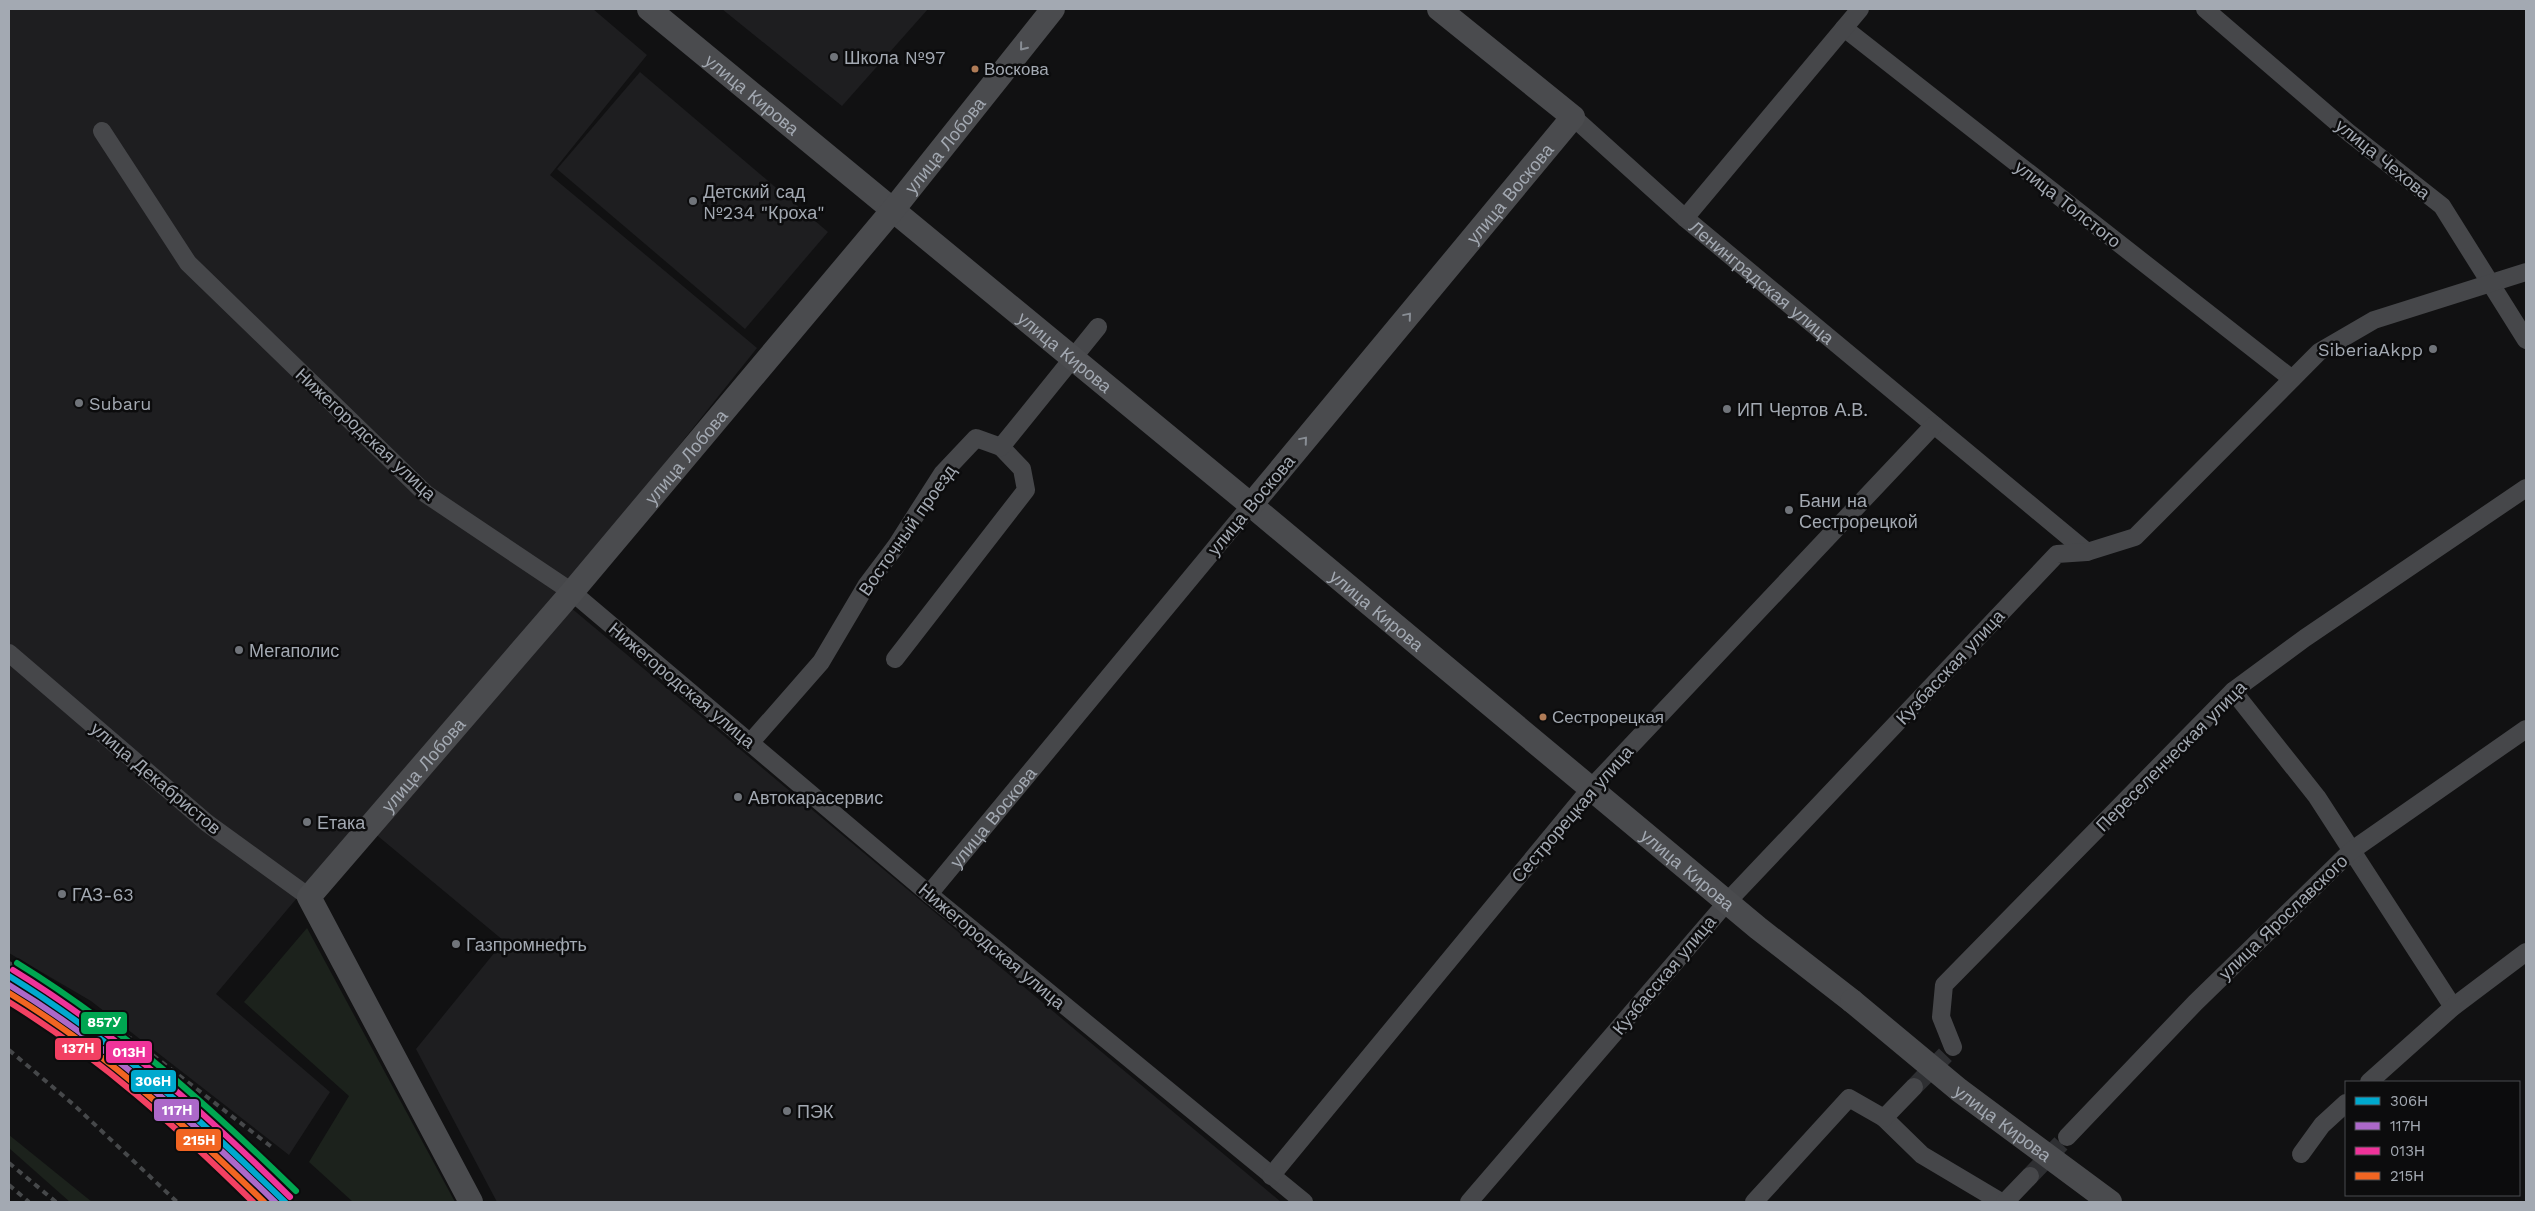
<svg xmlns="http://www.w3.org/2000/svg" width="2535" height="1211" viewBox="0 0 2535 1211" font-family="'Work Sans',sans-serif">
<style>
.built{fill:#1e1e20}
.green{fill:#1c221c}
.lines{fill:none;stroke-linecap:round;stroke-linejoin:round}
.street-tunnel{stroke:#2e2f32;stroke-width:18;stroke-dasharray:18 9;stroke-linecap:butt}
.street{stroke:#46474a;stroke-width:18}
.secondary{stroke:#4a4b4e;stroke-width:24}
.rail{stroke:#46484a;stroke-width:4;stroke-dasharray:6 5;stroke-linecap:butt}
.secondary-bridge{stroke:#4a4b4e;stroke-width:24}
.rail-1-casing{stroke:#0c0c0d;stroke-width:10}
.rail-2-casing{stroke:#0c0c0d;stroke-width:10}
.rail-3-casing{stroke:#0c0c0d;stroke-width:10}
.rail-4-casing{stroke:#0c0c0d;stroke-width:10}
.rail-5-casing{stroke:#0c0c0d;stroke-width:10}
.rail-6-casing{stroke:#0c0c0d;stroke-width:10}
.rail-1{stroke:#00a9ce;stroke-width:6}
.rail-2{stroke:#ac68c9;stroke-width:6}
.rail-3{stroke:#ef339a;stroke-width:6}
.rail-4{stroke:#f26522;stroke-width:6}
.rail-5{stroke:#00a651;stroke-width:6}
.rail-6{stroke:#f24062;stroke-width:6}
.oneway{stroke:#888d94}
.poi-dot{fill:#70747a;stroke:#0c0c0d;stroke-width:2}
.bus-dot{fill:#b07c57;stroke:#0c0c0d;stroke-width:2}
.labels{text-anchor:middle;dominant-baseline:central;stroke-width:5;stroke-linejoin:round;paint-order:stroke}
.bus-label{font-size:17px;fill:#a3a9b2;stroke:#0c0c0d;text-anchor:start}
.poi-label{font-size:18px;fill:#a3a9b2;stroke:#0c0c0d;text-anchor:start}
.street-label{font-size:18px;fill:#a3a9b2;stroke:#0c0c0d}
.line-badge{stroke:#0c0c0d;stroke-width:2}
.badge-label{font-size:14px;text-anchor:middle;font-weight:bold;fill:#fff}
</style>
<rect width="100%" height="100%" fill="#111112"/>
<g class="built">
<path d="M9,9H593L647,55L550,175L757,348L558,597L1281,1202H497L416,1049L504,941L361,822L216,994L330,1092L289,1155L91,1001L9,953Z"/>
<path d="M722,9H928L842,106Z"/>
<path d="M640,72L828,232L745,329L557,169Z"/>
</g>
<g class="green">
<path d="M307,928L455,1202H353L309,1162L349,1096L244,1002Z"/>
<path d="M9,1135L19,1143L92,1202H70L9,1148Z"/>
</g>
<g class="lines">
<g class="street-tunnel">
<path d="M1914,1087L1953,1047"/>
<path d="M2030,1176L2067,1137"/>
</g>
<g class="street">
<path d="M2205,9L2348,132L2442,206L2526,340"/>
<path d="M1844,28L2292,379"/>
<path id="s1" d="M1573,117L1685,218L2087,552"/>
<path d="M102,131L188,263L426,494L572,592L929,894L1304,1202"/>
<path d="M1685,218L1860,9"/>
<path d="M9,653L207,823L309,897"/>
<path d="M895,659L1026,490L1022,469L1001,447"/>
<path d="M2233,691L2317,797L2453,1007"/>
<path d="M750,743L821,662L866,586L896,546L942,474L976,438L1001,447L1098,327"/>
<path id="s2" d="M929,894L1251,505"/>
<path d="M1953,1047L1941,1017L1944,985L2233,691L2305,638L2526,488"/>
<path d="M2369,1082L2453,1007L2526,952"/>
<path d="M1884,1118L1922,1155L2001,1202"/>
<path d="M2067,1137L2195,1003L2351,851L2526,729"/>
<path d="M2301,1154L2322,1125L2346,1103"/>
<path d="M1271,1176L1591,788L1934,425"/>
<path d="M1469,1202L1727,902L2057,554L2087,552L2135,537L2319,352L2374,320L2526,272"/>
<path d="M1754,1202L1849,1098L1884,1118L1914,1087"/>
<path d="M2005,1202L2030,1176"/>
</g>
<g class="secondary">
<path id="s3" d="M649,9L1251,505L1758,928L1852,1001"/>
<path id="s4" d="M1251,505L1573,117L1439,9"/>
<path id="s5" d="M471,1202L309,897L572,592L892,211L1053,9"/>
</g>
<g class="rail">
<path d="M9,963L46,987"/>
<path d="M9,975L132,1039L273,1148"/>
<path d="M9,1050L74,1105L177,1202"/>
<path d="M9,1163L56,1202"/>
<path d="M9,1185L29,1202"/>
</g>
<path class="secondary-bridge" id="s6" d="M1852,1001L1959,1090L2110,1202"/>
<defs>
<path id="rail-1" d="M9,976C112,1039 199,1118 285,1202"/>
<path id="rail-2" d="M9,985C108,1045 192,1121 275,1202"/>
<path id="rail-3" d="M13,970C116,1033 204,1112 290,1197"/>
<path id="rail-4" d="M9,993C104,1051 185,1125 264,1202"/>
<path id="rail-5" d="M17,963C121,1027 209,1106 296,1191"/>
<path id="rail-6" d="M9,1002C99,1057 178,1128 253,1202"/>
</defs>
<use href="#rail-1" class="rail-1-casing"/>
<use href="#rail-2" class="rail-2-casing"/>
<use href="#rail-3" class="rail-3-casing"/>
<use href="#rail-4" class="rail-4-casing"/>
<use href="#rail-5" class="rail-5-casing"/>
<use href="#rail-6" class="rail-6-casing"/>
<use href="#rail-1" class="rail-1"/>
<use href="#rail-2" class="rail-2"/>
<use href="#rail-3" class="rail-3"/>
<use href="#rail-4" class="rail-4"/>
<use href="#rail-5" class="rail-5"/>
<use href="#rail-6" class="rail-6"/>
</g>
<defs><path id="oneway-chevron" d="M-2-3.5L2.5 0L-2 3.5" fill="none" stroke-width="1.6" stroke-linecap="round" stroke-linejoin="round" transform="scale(1.25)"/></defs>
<g class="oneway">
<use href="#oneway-chevron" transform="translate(1023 47) rotate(129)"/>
<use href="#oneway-chevron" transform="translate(1408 316) rotate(-50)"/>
<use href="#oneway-chevron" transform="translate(1304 440) rotate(-50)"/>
</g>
<g class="poi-dot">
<circle cx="834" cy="57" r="5"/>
<circle cx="693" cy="201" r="5"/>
<circle cx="2433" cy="349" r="5"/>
<circle cx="79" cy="403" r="5"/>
<circle cx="1727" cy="409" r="5"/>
<circle cx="1789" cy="510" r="5"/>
<circle cx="239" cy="650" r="5"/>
<circle cx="738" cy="797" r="5"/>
<circle cx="307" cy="822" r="5"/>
<circle cx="62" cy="894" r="5"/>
<circle cx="456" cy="944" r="5"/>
<circle cx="787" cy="1111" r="5"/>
</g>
<g class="bus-dot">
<circle cx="975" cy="69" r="4.5"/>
<circle cx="1543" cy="717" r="4.5"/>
</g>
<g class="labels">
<g class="bus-label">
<text x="984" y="69">Воскова</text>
<text x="1552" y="717">Сестрорецкая</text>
</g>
<g class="poi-label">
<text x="844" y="57">Школа №97</text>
<text x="703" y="191">Детский сад<tspan x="703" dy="21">№234 "Кроха"</tspan></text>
<text x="2423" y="349" text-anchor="end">SiberiaAkpp</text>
<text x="89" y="403">Subaru</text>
<text x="1737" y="409">ИП Чертов А.В.</text>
<text x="1799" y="500">Бани на<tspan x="1799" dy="21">Сестрорецкой</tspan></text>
<text x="249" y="650">Мегаполис</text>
<text x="748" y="797">Автокарасервис</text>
<text x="317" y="822">Етака</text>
<text x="72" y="894">ГАЗ-63</text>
<text x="466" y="944">Газпромнефть</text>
<text x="797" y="1111">ПЭК</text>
</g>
<g class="street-label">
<text stroke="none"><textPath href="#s3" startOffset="134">улица Кирова</textPath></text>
<text stroke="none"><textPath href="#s5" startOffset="1330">улица Лобова</textPath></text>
<text transform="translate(2383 159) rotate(39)">улица Чехова</text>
<text stroke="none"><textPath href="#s4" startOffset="405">улица Воскова</textPath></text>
<text transform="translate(2068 204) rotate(38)">улица Толстого</text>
<text stroke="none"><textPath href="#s1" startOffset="251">Ленинградская улица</textPath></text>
<text stroke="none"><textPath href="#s3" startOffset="539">улица Кирова</textPath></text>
<text transform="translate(366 434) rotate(43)">Нижегородская улица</text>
<text stroke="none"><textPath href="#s5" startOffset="925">улица Лобова</textPath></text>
<text transform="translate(1251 505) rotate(-50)">улица Воскова</text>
<text transform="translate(907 530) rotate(-55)">Восточный проезд</text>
<text stroke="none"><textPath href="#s3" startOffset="944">улица Кирова</textPath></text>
<text transform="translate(1950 667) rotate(-47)">Кузбасская улица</text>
<text transform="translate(682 685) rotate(40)">Нижегородская улица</text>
<text transform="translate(2171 756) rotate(-45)">Переселенческая улица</text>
<text stroke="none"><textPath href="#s5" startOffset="520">улица Лобова</textPath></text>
<text transform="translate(156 778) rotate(40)">улица Декабристов</text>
<text transform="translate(1572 814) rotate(-49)">Сестрорецкая улица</text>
<text stroke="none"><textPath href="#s2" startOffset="100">улица Воскова</textPath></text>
<text stroke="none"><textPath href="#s3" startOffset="1349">улица Кирова</textPath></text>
<text transform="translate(2283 917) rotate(-44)">улица Ярославского</text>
<text transform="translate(992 946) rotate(40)">Нижегородская улица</text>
<text transform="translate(1664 975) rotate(-50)">Кузбасская улица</text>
<text stroke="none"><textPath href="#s6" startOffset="194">улица Кирова</textPath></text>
</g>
</g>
<g class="line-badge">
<rect x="80" y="1011" width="48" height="24" rx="5" fill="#00a651"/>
<rect x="54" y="1037" width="48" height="24" rx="5" fill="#f24062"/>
<rect x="105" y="1040" width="48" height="24" rx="5" fill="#ef339a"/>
<rect x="130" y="1069" width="47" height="24" rx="5" fill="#00a9ce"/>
<rect x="153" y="1098" width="47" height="24" rx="5" fill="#ac68c9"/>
<rect x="175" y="1128" width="47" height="24" rx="5" fill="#f26522"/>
</g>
<g class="badge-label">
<text x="104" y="1027">857У</text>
<text x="78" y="1053">137Н</text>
<text x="129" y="1057">013Н</text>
<text x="153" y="1086">306Н</text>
<text x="177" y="1115">117Н</text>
<text x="199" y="1145">215Н</text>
</g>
<rect width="2535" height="1211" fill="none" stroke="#a3a9b2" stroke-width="20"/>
<rect x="2345" y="1081" width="175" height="115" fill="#0c0c0d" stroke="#484b4f"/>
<rect x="2355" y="1097" width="25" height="8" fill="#00a9ce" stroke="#484b4f"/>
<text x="2390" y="1106" font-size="15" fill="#a3a9b2">306Н</text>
<rect x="2355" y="1122" width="25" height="8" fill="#ac68c9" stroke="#484b4f"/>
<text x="2390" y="1131" font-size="15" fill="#a3a9b2">117Н</text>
<rect x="2355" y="1147" width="25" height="8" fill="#ef339a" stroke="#484b4f"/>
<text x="2390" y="1156" font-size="15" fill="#a3a9b2">013Н</text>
<rect x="2355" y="1172" width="25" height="8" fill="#f26522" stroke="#484b4f"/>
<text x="2390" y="1181" font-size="15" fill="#a3a9b2">215Н</text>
</svg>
